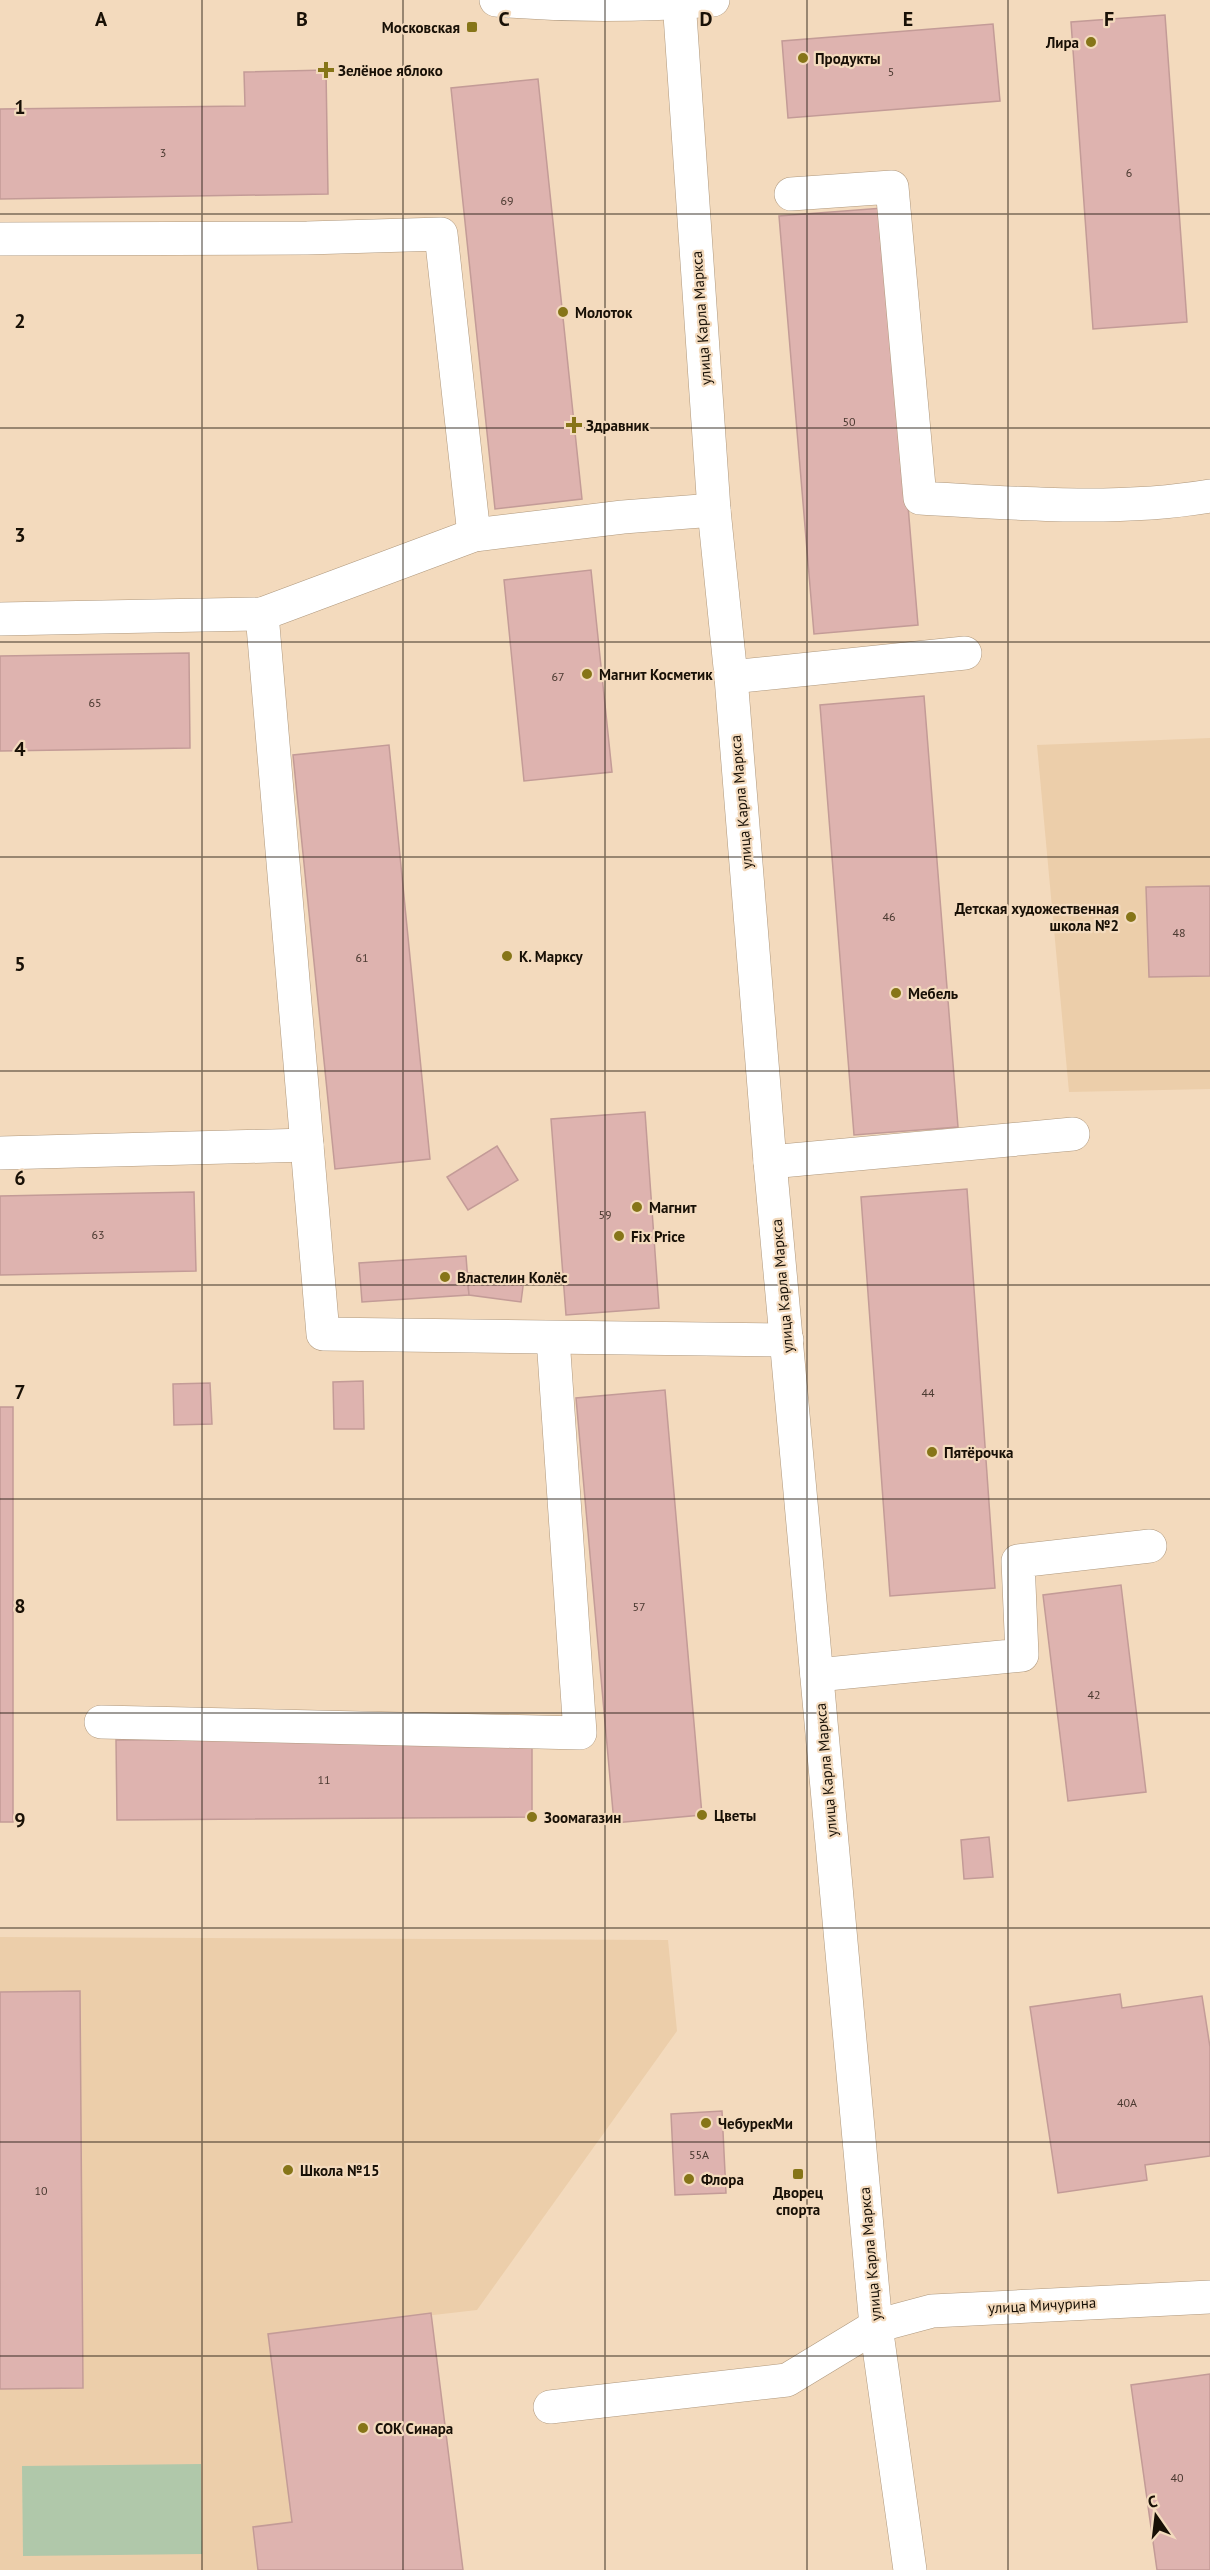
<svg xmlns="http://www.w3.org/2000/svg" width="1210" height="2570" viewBox="0 0 1210 2570" font-family="'PT Sans',sans-serif">
<style>
.built{fill:#ecceaa}
.green{fill:#b0c8aa}
.building{fill:#deb3af;stroke:#c39b97;stroke-width:1.5}
.lines{fill:none;stroke-linecap:round;stroke-linejoin:round}
.minor-casing{stroke:#af987d;stroke-width:34}
.minor{stroke:#fff;stroke-width:33}
.grid{fill:none;stroke:#181006;stroke-width:1.5;stroke-opacity:0.55}
.poi-dot{fill:#867518;stroke:#f3dabd;stroke-width:2}
.labels{text-anchor:middle;dominant-baseline:central;stroke-width:4.5;stroke-linejoin:round;paint-order:stroke}
.number-label{font-size:12px;fill:#4a3930}
.poi-label{font-size:15px;font-weight:bold;fill:#181006;stroke:#f3dabd;text-anchor:start}
.street-label{font-size:15px;fill:#181006;stroke:#f3dabd}
.grid-label{font-size:20px;text-anchor:middle;font-weight:bold;fill:#181006;stroke:#f3dabd;stroke-width:4.5;stroke-linejoin:round;paint-order:stroke}
</style>
<rect width="100%" height="100%" fill="#f3dabd"/>
<g class="built">
<path d="M1210,738V1089L1069,1092L1037,745Z"/>
<path d="M0,1937L668,1940L677,2031L477,2310L269,2334L292,2522L253,2527L258,2570H0Z"/>
</g>
<path class="green" d="M201,2464L202,2554L23,2556L22,2466Z"/>
<g class="building">
<path d="M1165,15L1187,322L1093,329L1071,22Z"/>
<path d="M993,24L1000,101L788,118L782,41Z"/>
<path d="M326,70L328,194L0,199V109L245,106L244,72Z"/>
<path d="M538,79L582,499L495,509L451,88Z"/>
<path d="M883,208L918,625L814,634L779,216Z"/>
<path d="M591,570L612,772L524,781L504,580Z"/>
<path d="M189,653L190,748L0,751V656Z"/>
<path d="M924,696L958,1127L854,1135L820,705Z"/>
<path d="M389,745L430,1159L335,1169L293,755Z"/>
<path d="M1210,886V976L1149,977L1146,887Z"/>
<path d="M645,1112L659,1308L566,1315L551,1119Z"/>
<path d="M497,1146L518,1180L468,1210L447,1177Z"/>
<path d="M967,1189L995,1588L890,1596L861,1197Z"/>
<path d="M194,1192L196,1271L0,1275V1196Z"/>
<path d="M466,1256L469,1295L362,1302L359,1263Z"/>
<path d="M467,1273L524,1279L521,1302L469,1295Z"/>
<path d="M363,1381L364,1429H334L333,1382Z"/>
<path d="M210,1383L212,1424L174,1425L173,1384Z"/>
<path d="M665,1390L702,1815L614,1823L576,1398Z"/>
<rect x="0" y="1407" width="13" height="415"/>
<path d="M1121,1585L1146,1792L1068,1801L1043,1595Z"/>
<path d="M532,1738V1817L117,1820L116,1740Z"/>
<path d="M989,1837L993,1877L964,1879L961,1840Z"/>
<path d="M80,1991L83,2388L0,2389V1992Z"/>
<path d="M1120,1994L1122,2008L1202,1996L1210,2047V2156L1145,2165L1147,2180L1058,2193L1030,2007Z"/>
<path d="M722,2111L726,2193L675,2195L671,2114Z"/>
<path d="M431,2313L463,2570H258L253,2527L292,2522L268,2334Z"/>
<path d="M1210,2374V2570H1157L1131,2385Z"/>
</g>
<g class="lines">
<defs>
<g id="minor">
<path d="M496,0C567,6 641,6 713,0"/>
<path d="M679,0L714,510L731,677L770,1162L876,2326L910,2570"/>
<path d="M791,194L892,187L920,498C1016,503 1114,512 1210,496"/>
<path d="M0,239L307,238L441,234L474,535"/>
<path d="M714,510L623,517L474,535L262,614L323,1334L787,1340"/>
<path d="M0,619L262,614"/>
<path d="M731,677L965,653"/>
<path d="M0,1153L307,1145"/>
<path d="M770,1162L1073,1134"/>
<path d="M817,1675L1022,1655L1018,1561L1150,1546"/>
<path d="M101,1722L580,1733L553,1338"/>
<path d="M550,2407L787,2380L876,2326L932,2311L1210,2297"/>
</g>
</defs>
<use href="#minor" class="minor-casing"/>
<use href="#minor" class="minor"/>
</g>
<path class="grid" d="M202,0V2570M403,0V2570M605,0V2570M807,0V2570M1008,0V2570M0,214H1210M0,428H1210M0,642H1210M0,857H1210M0,1071H1210M0,1285H1210M0,1499H1210M0,1713H1210M0,1928H1210M0,2142H1210M0,2356H1210"/>
<g class="poi-dot">
<rect x="466" y="21" width="12" height="12" rx="3"/>
<circle cx="1091" cy="42" r="6"/>
<circle cx="803" cy="58" r="6"/>
<path d="M323 61h6v6h6v6h-6v6h-6v-6h-6v-6h6z"/>
<circle cx="563" cy="312" r="6"/>
<path d="M571 416h6v6h6v6h-6v6h-6v-6h-6v-6h6z"/>
<circle cx="587" cy="674" r="6"/>
<circle cx="1131" cy="917" r="6"/>
<circle cx="507" cy="956" r="6"/>
<circle cx="896" cy="993" r="6"/>
<circle cx="637" cy="1207" r="6"/>
<circle cx="619" cy="1236" r="6"/>
<circle cx="445" cy="1277" r="6"/>
<circle cx="932" cy="1452" r="6"/>
<circle cx="702" cy="1815" r="6"/>
<circle cx="532" cy="1817" r="6"/>
<circle cx="706" cy="2123" r="6"/>
<circle cx="288" cy="2170" r="6"/>
<rect x="792" y="2168" width="12" height="12" rx="3"/>
<circle cx="689" cy="2179" r="6"/>
<circle cx="363" cy="2428" r="6"/>
</g>
<g class="labels">
<g class="number-label">
<text x="891" y="71">5</text>
<text x="163" y="152">3</text>
<text x="1129" y="172">6</text>
<text x="507" y="200">69</text>
<text x="849" y="421">50</text>
<text x="558" y="676">67</text>
<text x="95" y="702">65</text>
<text x="889" y="916">46</text>
<text x="1179" y="932">48</text>
<text x="362" y="957">61</text>
<text x="605" y="1214">59</text>
<text x="98" y="1234">63</text>
<text x="928" y="1392">44</text>
<text x="639" y="1606">57</text>
<text x="1094" y="1694">42</text>
<text x="324" y="1779">11</text>
<text x="1127" y="2102">40А</text>
<text x="699" y="2154">55А</text>
<text x="41" y="2190">10</text>
<text x="1177" y="2477">40</text>
</g>
<g class="poi-label">
<text x="460" y="27" text-anchor="end">Московская</text>
<text x="1079" y="42" text-anchor="end">Лира</text>
<text x="815" y="58">Продукты</text>
<text x="338" y="70">Зелёное яблоко</text>
<text x="575" y="312">Молоток</text>
<text x="586" y="425">Здравник</text>
<text x="599" y="674">Магнит Косметик</text>
<text x="1119" y="908" text-anchor="end">Детская художественная<tspan x="1119" dy="17">школа №2</tspan></text>
<text x="519" y="956">К. Марксу</text>
<text x="908" y="993">Мебель</text>
<text x="649" y="1207">Магнит</text>
<text x="631" y="1236">Fix Price</text>
<text x="457" y="1277">Властелин Колёс</text>
<text x="944" y="1452">Пятёрочка</text>
<text x="714" y="1815">Цветы</text>
<text x="544" y="1817">Зоомагазин</text>
<text x="718" y="2123">ЧебурекМи</text>
<text x="300" y="2170">Школа №15</text>
<text x="701" y="2179">Флора</text>
<text x="798" y="2192" text-anchor="middle">Дворец<tspan x="798" dy="17">спорта</tspan></text>
<text x="375" y="2428">СОК Синара</text>
</g>
<g class="street-label">
<text transform="translate(701 318) rotate(-94)">улица Карла Маркса</text>
<text transform="translate(741 802) rotate(-95)">улица Карла Маркса</text>
<text transform="translate(782 1286) rotate(-95)">улица Карла Маркса</text>
<text transform="translate(826 1770) rotate(-95)">улица Карла Маркса</text>
<text transform="translate(870 2254) rotate(-95)">улица Карла Маркса</text>
<text transform="translate(1042 2305) rotate(-3)">улица Мичурина</text>
</g>
</g>
<g class="grid-label">
<text x="101" y="26">A</text>
<text x="302" y="26">B</text>
<text x="504" y="26">C</text>
<text x="706" y="26">D</text>
<text x="908" y="26">E</text>
<text x="1109" y="26">F</text>
<text x="20" y="114">1</text>
<text x="20" y="328">2</text>
<text x="20" y="542">3</text>
<text x="20" y="756">4</text>
<text x="20" y="971">5</text>
<text x="20" y="1185">6</text>
<text x="20" y="1399">7</text>
<text x="20" y="1613">8</text>
<text x="20" y="1827">9</text>
</g>
<g transform="translate(1156 2516) rotate(346)" stroke="#f3dabd" stroke-width="4.5" paint-order="stroke">
<path d="M0-4.5L10 22L0 15L-10 22Z" fill="#181006"/>
<text y="-9" font-size="16" font-weight="bold" text-anchor="middle" fill="#181006">С</text>
</g>
</svg>
